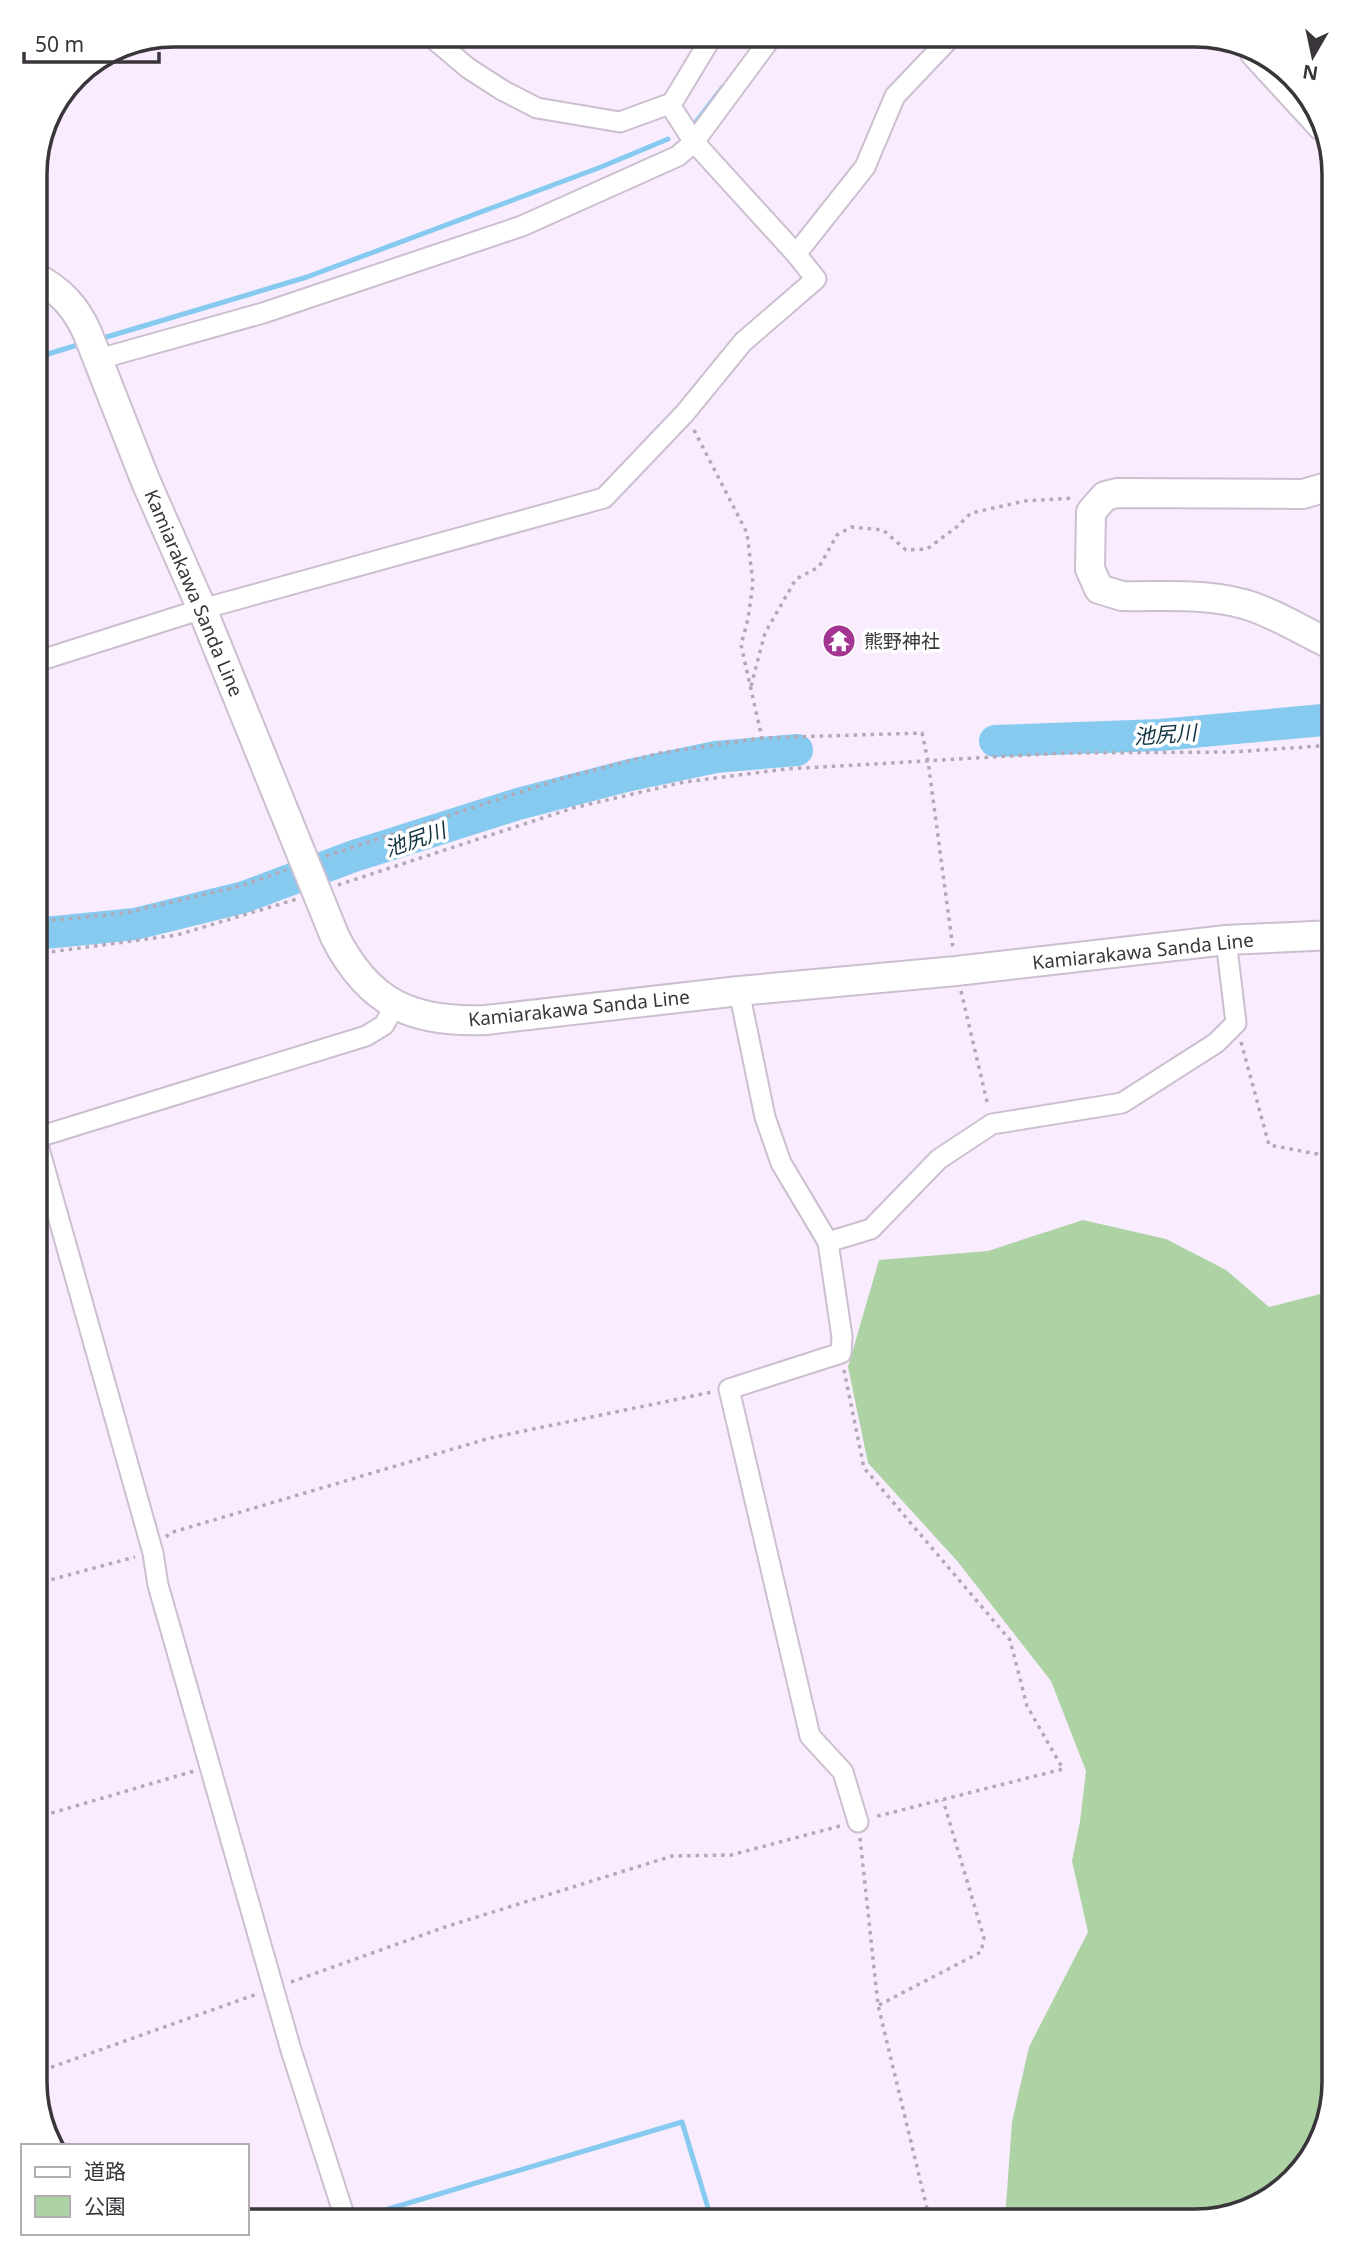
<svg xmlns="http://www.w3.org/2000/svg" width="1369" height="2256" viewBox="0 0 1369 2256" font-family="'Noto Sans','Noto Sans JP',sans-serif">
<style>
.green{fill:#add3a4}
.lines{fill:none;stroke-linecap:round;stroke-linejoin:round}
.stream{stroke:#86cbef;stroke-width:5}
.river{stroke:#86cbef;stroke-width:32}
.street-casing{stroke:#cbbfd0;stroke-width:23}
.secondary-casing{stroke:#cbbfd0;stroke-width:32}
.path{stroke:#b3a9b6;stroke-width:3.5;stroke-dasharray:3.5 5;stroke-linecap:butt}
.street{stroke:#fff;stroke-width:19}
.secondary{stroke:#fff;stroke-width:28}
.labels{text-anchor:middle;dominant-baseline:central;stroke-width:7;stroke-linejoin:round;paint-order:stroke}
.street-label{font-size:19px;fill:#3a353b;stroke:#fff}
.poi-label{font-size:19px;fill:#3a353b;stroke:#fff;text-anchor:start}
.water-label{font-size:21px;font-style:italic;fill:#133342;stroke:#fff}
.rim{fill:none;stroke:#3a353b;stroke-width:3.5}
</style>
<rect width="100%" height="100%" fill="#f9ecfe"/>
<path class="green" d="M1083,1220L1166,1239L1226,1270L1269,1307L1328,1292L1334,1299V1454L1329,1471L1334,1479V2082L1315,2151L1256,2206L1194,2221L1005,2219L1012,2122L1029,2047L1088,1932L1072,1861L1080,1822L1086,1771L1051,1681L958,1562L868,1463L848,1367L879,1260L988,1251Z"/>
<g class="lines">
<g class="stream">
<path d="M696,122L722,88"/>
<path d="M100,339L307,277L601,167L668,139"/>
<path d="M35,358L84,343"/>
<path d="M348,2221L682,2122L712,2221"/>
</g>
<g class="river">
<path d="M995,741L1160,735L1334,719"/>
<path d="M35,934L135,924L244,897L354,856L518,804L630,775L716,757L797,750"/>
</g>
<defs>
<g id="street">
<path d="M429,35L468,68L502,90L537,108L620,122L672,103L713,35"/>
<path d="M672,103L670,105L694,142L796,254"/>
<path d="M99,359L263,313L522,226L678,156L694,142L773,35"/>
<path d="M35,662L202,609L604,498L685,413L743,342L816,279L796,254L865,167L895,96L953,35"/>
<path d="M739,991L765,1117L781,1163L828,1242L842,1337L841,1353L729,1389L810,1736L843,1772L858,1822"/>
<path d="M35,1138L366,1036L384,1025L395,1005"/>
<path d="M36,1138L153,1553L158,1585L291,2050L346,2221"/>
<path d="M828,1242L871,1229L939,1159L992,1124L1122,1103L1216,1043L1236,1023L1226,940"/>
</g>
<g id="secondary">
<path d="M1255,53L1322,126"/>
<path d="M35,277C61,291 75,306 87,332L146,482L202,609L335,937C369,1004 413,1023 486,1020L739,991L956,971L1226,940L1334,935"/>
<path d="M1334,646C1308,634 1283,618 1256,608C1213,592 1166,597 1122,596L1099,589L1090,569L1091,512L1105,496L1117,493L1303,494L1334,485"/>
</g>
</defs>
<use href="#street" class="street-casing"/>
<use href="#secondary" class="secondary-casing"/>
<g class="path">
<path d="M694,430L747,533L753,583L748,619L741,645L762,738L922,733L928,761L953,949"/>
<path d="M751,686L765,633L796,579L819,567L837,535L851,527L883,530L906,550L927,549L958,526L971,513L1025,501L1074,498"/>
<path d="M326,856L563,778L660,753L762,738"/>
<path d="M338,885L573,808L684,782L786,769L1063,753L1232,752L1334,745"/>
<path d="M35,922L125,913L241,886L286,870"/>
<path d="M35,954L177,935L297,899"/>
<path d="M961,991L988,1106"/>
<path d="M1241,1042L1269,1145L1317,1154L1333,1169L1334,1174"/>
<path d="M1334,1231V1219"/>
<path d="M844,1370L864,1468L1010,1640L1027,1706L1063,1769L874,1817"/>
<path d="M166,1537L170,1533L490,1438L712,1392"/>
<path d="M35,1584L135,1557"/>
<path d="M35,1818L194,1771"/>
<path d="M860,1838L878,2005L930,2221"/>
<path d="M291,1982L445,1927L672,1856L731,1855L840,1826"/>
<path d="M879,2005L981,1952L984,1938L943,1800"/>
<path d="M35,2073L257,1994"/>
</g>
<use href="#street" class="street"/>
<use href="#secondary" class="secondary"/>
</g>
<defs>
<symbol id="temple-disc" viewBox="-11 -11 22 22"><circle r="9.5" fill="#a33492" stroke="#fff"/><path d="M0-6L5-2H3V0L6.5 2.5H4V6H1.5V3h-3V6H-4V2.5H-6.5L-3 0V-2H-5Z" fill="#fff"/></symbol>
</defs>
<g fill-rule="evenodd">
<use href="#temple-disc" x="820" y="622" width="38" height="38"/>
</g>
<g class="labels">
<g class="street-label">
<text transform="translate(194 593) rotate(67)">Kamiarakawa Sanda Line</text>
<text transform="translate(1143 951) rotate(-6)">Kamiarakawa Sanda Line</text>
<text transform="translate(579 1008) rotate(-6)">Kamiarakawa Sanda Line</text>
</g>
<g class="poi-label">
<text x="864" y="641">熊野神社</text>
</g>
<g class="water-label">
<text transform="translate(1165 734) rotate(-4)">池尻川</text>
<text transform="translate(415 839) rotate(-19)">池尻川</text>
</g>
</g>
<path d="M0 0H1369V2256H0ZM174 47H1195A127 127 0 0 1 1322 174V2082A127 127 0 0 1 1195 2209H174A127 127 0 0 1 47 2082V174A127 127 0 0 1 174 47Z" fill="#fff" fill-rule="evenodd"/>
<path class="rim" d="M174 47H1195A127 127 0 0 1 1322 174V2082A127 127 0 0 1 1195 2209H174A127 127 0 0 1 47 2082V174A127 127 0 0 1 174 47Z"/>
<rect x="21" y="2144" width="228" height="91" fill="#ffffff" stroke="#b0aeb1" stroke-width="2"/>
<rect x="35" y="2167" width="35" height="10" fill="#ffffff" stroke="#b0aeb1" stroke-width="2"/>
<text x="84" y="2179" font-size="21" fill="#3a353b">道路</text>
<rect x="35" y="2196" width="35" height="21" fill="#add3a4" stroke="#b0aeb1" stroke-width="2"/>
<text x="84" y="2214" font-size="21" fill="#3a353b">公園</text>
<g transform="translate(1313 56) rotate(189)" stroke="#ffffff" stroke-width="5" paint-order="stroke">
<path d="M0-5L12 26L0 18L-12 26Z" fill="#3a353b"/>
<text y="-10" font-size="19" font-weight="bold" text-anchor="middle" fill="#3a353b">N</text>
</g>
<path d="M24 52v10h135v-10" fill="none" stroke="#3a353b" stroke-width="3.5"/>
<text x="35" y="52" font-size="21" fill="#3a353b" stroke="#ffffff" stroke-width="5" paint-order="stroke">50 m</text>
</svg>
